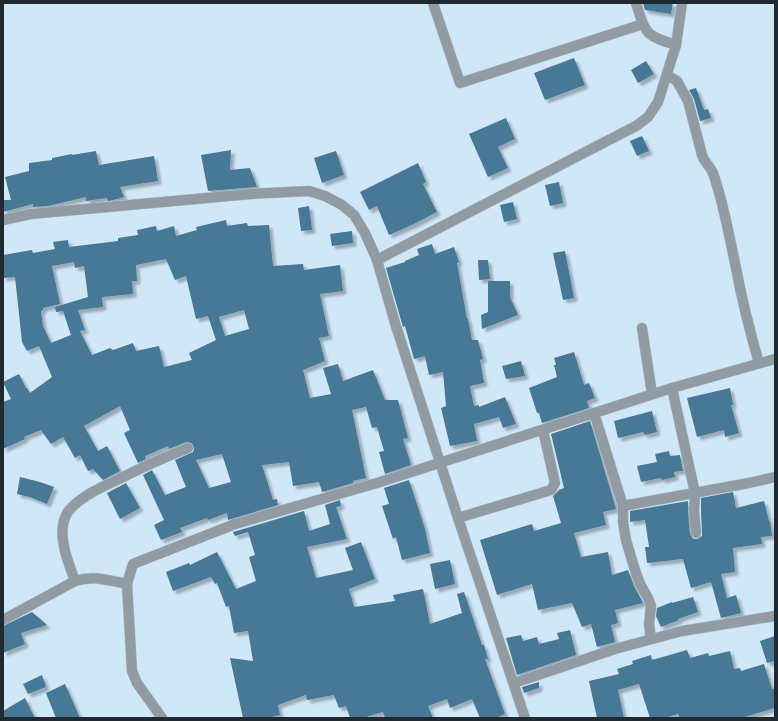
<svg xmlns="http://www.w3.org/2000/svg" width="778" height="721" viewBox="0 0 778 721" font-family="'Asap Condensed',sans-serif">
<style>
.building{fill:#477895;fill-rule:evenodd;filter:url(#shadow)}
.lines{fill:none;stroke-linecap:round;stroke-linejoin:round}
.minor-casing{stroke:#b0c5d3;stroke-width:11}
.minor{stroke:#919ba1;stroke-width:10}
</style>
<defs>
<filter id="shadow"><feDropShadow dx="3.5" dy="3.5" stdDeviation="1" flood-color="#0004"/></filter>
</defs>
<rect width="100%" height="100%" fill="#cfe7f7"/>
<g class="building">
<path d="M643,3H673L671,14L645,10Z"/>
<path d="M574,58L585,85L545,100L534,73Z"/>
<path d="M646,61L654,74L638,83L631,70Z"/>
<path d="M696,88L704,110L708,109L711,118L700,121L694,99L689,90Z"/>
<path d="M506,118L515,139L498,147L508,168L488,177L469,134Z"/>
<path d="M642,136L649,151L637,156L630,141Z"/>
<path d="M231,150L230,170L250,168L257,187L208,191L201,155Z"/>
<path d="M96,151L99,165L154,156L158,181L120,187L124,197L113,200L108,201L107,198L86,201V197L48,206L33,207V204L3,212V200H11L5,177L29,171V163L52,160V158L72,154V155Z"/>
<path d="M336,151L344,175L322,183L314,158Z"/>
<path d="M418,163L426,182L423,184L437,212L414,224L389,235L377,206L369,210L360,192Z"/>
<path d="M559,182L563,203L550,206L545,185Z"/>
<path d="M513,202L517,219L504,222L500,205Z"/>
<path d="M309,206L312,230L301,231L298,208Z"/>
<path d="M226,220L227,226L247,223L248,226L269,225L273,266L303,264L304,270L340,265L343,291L320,294L329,336L319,338L325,361L303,370L310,398L331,394L323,368L338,364L343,381L373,370L385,400H398L408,438L403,439L411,465L385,474L379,452L384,451L377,427L372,428L366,407L352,410L366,478L353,481V483L322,492L319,482L293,486L289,462L262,465L273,500L277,499L278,505L228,520L227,513L208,520L207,518L180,528L182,532L161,540L154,525L164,520L143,475L152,470L165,495L186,487L175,460L193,452L194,449L192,443L186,442L169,449L168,446L145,456L146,459L138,463L124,433L130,430L120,406L84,426L98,451L107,446L120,471L103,480L93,469L88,471L80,455L75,458L63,437L51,444L41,430L24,437L25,439L3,449V402L11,399L3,382L19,374L26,388H27L30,393L52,377L39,346L27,351L22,342L15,277L3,278V255L32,250L33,253L55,249L53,242L68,240L69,247L118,241V238L138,235L137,230L156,226L157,231L174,226L176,236L197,230L196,227ZM166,259L175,280L186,276L196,319L208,316L216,340L189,353L192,360L164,367L159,346L136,351L133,343L113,350L110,348L92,355L80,331L85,330L78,310L103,307L102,297L133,294L132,281H137L136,265ZM74,262L75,268L84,266L88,297L55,307L56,312L63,311L71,335L51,343L43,326L41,311L43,310V308L60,304L52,266ZM244,310L249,329L225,336L219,317ZM222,454L231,482L209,488L196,460Z"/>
<path d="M352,231L353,243L332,246L330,234Z"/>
<path d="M432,244L435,254L454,247L459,262L457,263L467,319H468L472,340H478L483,359L480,360L484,383L470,386L474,406L479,405V407L505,397L516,424L503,428L499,417L474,424L477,441L450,446L441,408L446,406L443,372L429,375L425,356L414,359L405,326L403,327L386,268L405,262V261L419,255L417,249Z"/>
<path d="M565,251L574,298L563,300L553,253Z"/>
<path d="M478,260H488L490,279L479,280Z"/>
<path d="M488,281H510V297L518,315L482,329L481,315L488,312Z"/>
<path d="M574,352L584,385L589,383L595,398L587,401L589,408L542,423L539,413H537L529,388L557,377L554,365H556L554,358Z"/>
<path d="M521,361L525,376L506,379L502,366Z"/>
<path d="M730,388L733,405H731L739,433L725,437L724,430L697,437L687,398Z"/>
<path d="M652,411L657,432L645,435L643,432L618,438L614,421Z"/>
<path d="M590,421L616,509L603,512L606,525L574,533L581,557L608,552L612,575L628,570L634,586L643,603L615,610L618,623L611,625L615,642L597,647L591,624L582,627L572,603L538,610L532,584L497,595L480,540L532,524L534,531L561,523L553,496L559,490L564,488L551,434Z"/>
<path d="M669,451L670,456L680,455L683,471L674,472L675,477L662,480L661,478L641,482L637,466L657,462L655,454Z"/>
<path d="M20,477L40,482L54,487L47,504L30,497L17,494Z"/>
<path d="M409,480L425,529L430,553L402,560L396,537L393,539L382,506L389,504L384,488Z"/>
<path d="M126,483L140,508L120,519L107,493Z"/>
<path d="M733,492L736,508L764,501L769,521H770L772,536L761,537L762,544L733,548L735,572L721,574L727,598L736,595L741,613L721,618L711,582L691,588L683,559L647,563L645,547H649L645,520L630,522V511L688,501V511L690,534L693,539H697L702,536V533L701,511V498Z"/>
<path d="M340,500L341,506L336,507L347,539L307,547L316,578L353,570L345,548L361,542L375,579L349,589L354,607L395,601L393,595L423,589L430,624L462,613L457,594L464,592L482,645H484L488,659H485L505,714L496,718H480L472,699L450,708L447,699L428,706L433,718H385L383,712L363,718H350L346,706L339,708L334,695L307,700L306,695L278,705L280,715L267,718H243L230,658L253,661L248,631L234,633L229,606L226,607L217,583L215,584L211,577L173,591L166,572L189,563L190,565L217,552L236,589L256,581L249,557L255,555L248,532L235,536L233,532L304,511L309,531L330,524L325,505Z"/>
<path d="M450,560L455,584L435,589L430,564Z"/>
<path d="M693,597L698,612L678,619L679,620L661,627L656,616L657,608L672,602V603Z"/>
<path d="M32,612L47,625L21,633L25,644L3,653V626Z"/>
<path d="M570,630L576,655L517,675L506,638L521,635L523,641L537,637L539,644L559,639L557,633Z"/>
<path d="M775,636V661L767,663L760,641Z"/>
<path d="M687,650L690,658L708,653L709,656L730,651L734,669L740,668L741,671L764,664L772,689L775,688V708L741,718H680L678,714L664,718H650L639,684L618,690L624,718H597L589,681L619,674L617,669L633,664L632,661L651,655L652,660Z"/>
<path d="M42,675L46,687L28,694L23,684Z"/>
<path d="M539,682V688L524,693L522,687Z"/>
<path d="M65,684L80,718H56L46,693Z"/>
<path d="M25,698L35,718H3V711Z"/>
</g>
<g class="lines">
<defs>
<g id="minor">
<path d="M433,3L460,83L643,24"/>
<path d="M636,3C646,34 644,35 676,45"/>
<path d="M667,75L677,81L688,101L702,155C704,162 710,166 713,173C724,204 729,236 736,268C742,300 750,332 759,363"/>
<path d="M3,220L31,214L251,194L309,191L325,196L342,205L354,215L365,233L377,260L395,323L458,518L525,718"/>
<path d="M377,260L636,126L648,117L658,102L676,45L682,3"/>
<path d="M642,328L652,394"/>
<path d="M672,388L695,493L694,511L696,533"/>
<path d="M594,413L623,506V522L626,540L634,567L640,584L648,598L651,606L649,624L651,639"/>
<path d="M623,506L749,483L775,477"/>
<path d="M458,518L551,490L555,483L543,430"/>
<path d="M75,581C69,564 60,543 63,525C64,519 67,512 71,508C85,494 104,486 121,478C143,467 165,457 188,448"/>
<path d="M3,620L75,581C94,575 108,580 127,584"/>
<path d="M514,683L615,649L682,631L775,616"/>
<path d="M162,718L137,683L132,671L127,584L133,564L235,524L377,483L672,388L775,359"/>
</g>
</defs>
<use href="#minor" class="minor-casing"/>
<use href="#minor" class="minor"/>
</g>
<rect width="778" height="721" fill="none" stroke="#20292f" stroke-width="8"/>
</svg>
